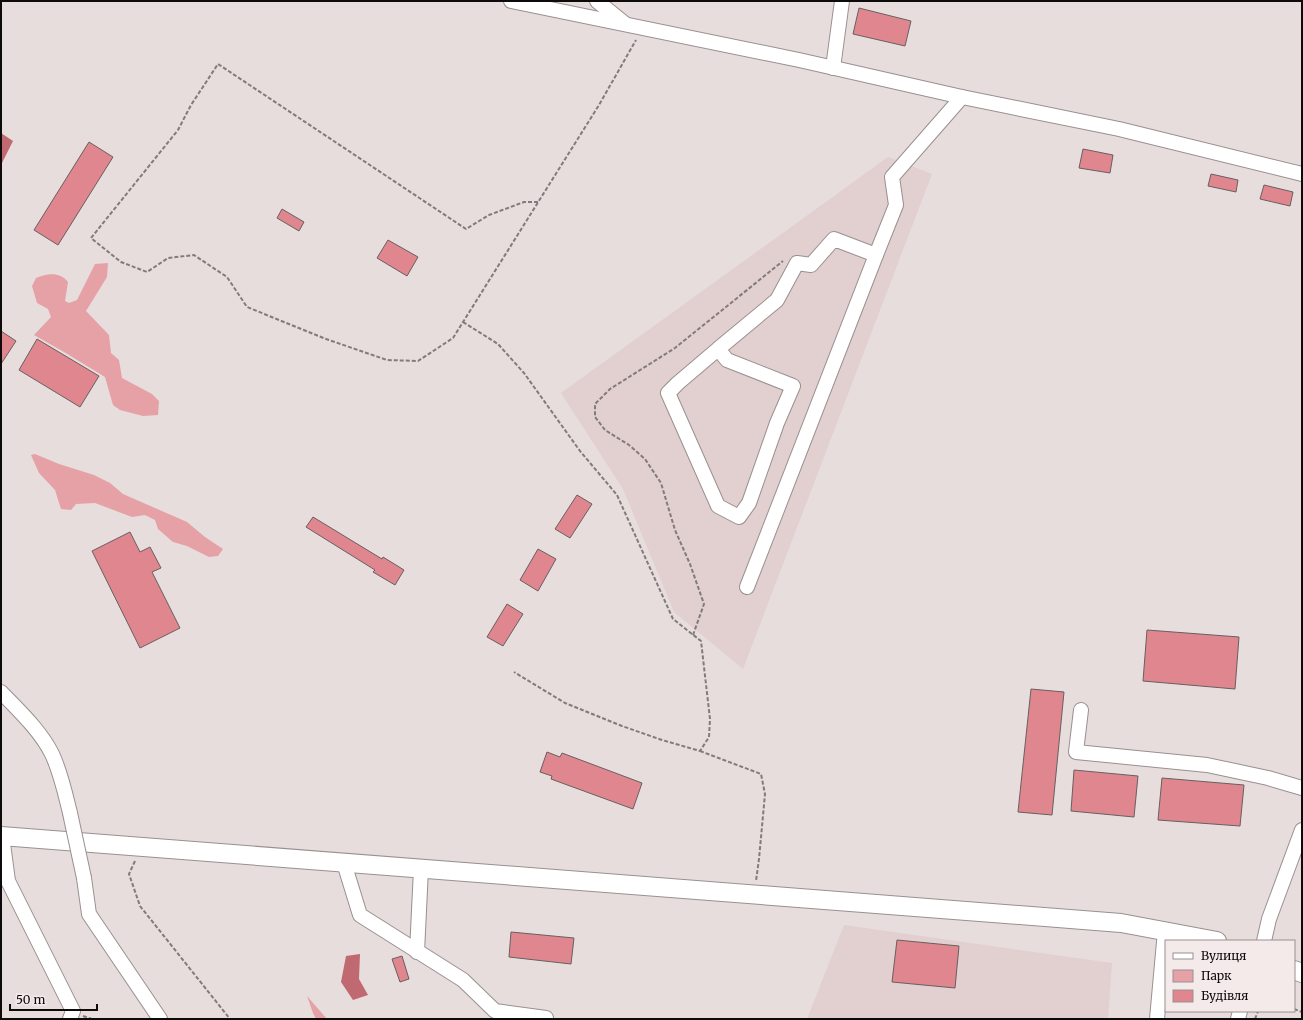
<svg xmlns="http://www.w3.org/2000/svg" width="1303" height="1020" viewBox="0 0 1303 1020" font-family="Merriweather,serif">
<style>
.built{fill:#e2cfd0}
.green{fill:#e5a1a5}
.water{fill:#c06971}
.building{fill:#e0868e;stroke:#685f60}
.lines{fill:none;stroke-linecap:round;stroke-linejoin:round}
.minor-casing{stroke:#999090;stroke-width:16}
.major-casing{stroke:#999090;stroke-width:20}
.path{stroke:#827b7b;stroke-width:2;stroke-dasharray:4 2;stroke-linecap:butt}
.minor{stroke:#fff;stroke-width:14}
.major{stroke:#fff;stroke-width:18}
.minor-bridge-casing{stroke:#999090;stroke-width:16;stroke-linecap:butt}
.minor-bridge{stroke:#fff;stroke-width:14}
</style>
<rect width="100%" height="100%" fill="#e7dddd"/>
<g class="built">
<path d="M888,157L932,174L743,669L674,612L623,489L561,393Z"/>
<path d="M844,925L1112,963L1108,1019H807Z"/>
</g>
<g class="green">
<path d="M108,263L107,277L86,311L109,335L111,353L119,360L122,378L152,394L159,401L158,415L143,416L120,410L113,405L105,377L64,352L34,335L51,317L48,309L37,303L32,286L36,278C47,274 59,271 68,282L65,301L69,303L77,300L95,264Z"/>
<path d="M35,454L59,464L94,475L110,483L123,494L187,522L205,537L223,549L218,556L209,557L187,546L173,542L158,529L155,520L145,515L132,517L95,503L76,504L71,510L61,509L55,490L39,473L31,455Z"/>
<path d="M307,996L327,1019H316L313,1013Z"/>
</g>
<g class="water">
<path d="M1,133L13,141L1,165Z"/>
<path d="M360,954L359,979L368,995L353,1000L341,982L346,956Z"/>
</g>
<g class="building">
<path d="M859,8L911,21L905,46L853,34Z"/>
<path d="M89,142L113,157L58,245L34,230Z"/>
<path d="M1083,149L1113,155L1110,173L1079,168Z"/>
<path d="M1211,174L1238,180L1236,192L1208,186Z"/>
<path d="M1264,185L1293,192L1290,206L1260,199Z"/>
<path d="M282,209L304,222L299,231L277,218Z"/>
<path d="M388,240L418,257L407,276L377,258Z"/>
<path d="M1,331L16,341L1,364Z"/>
<path d="M37,339L99,376L80,407L19,370Z"/>
<path d="M577,495L592,504L570,538L555,529Z"/>
<path d="M313,517L382,559L383,557L404,570L395,585L373,572L375,570L306,527Z"/>
<path d="M130,532L140,552L150,547L161,568L152,572L180,628L140,648L92,551Z"/>
<path d="M538,549L556,559L538,591L520,580Z"/>
<path d="M507,604L523,614L503,646L487,637Z"/>
<path d="M1147,630L1239,637L1235,689L1143,681Z"/>
<path d="M1031,689L1064,692L1052,815L1018,812Z"/>
<path d="M547,752L560,757L562,753L642,783L633,809L551,779L552,776L540,772Z"/>
<path d="M1074,770L1138,776L1134,817L1071,811Z"/>
<path d="M1162,778L1244,785L1240,826L1158,820Z"/>
<path d="M511,932L574,938L571,964L509,957Z"/>
<path d="M897,940L959,946L955,988L892,982Z"/>
<path d="M402,956L409,979L400,982L392,959Z"/>
</g>
<g class="lines">
<defs>
<g id="minor">
<path d="M511,1L799,60L962,97L1119,129L1302,174"/>
<path d="M597,1L624,23"/>
<path d="M833,68L842,1"/>
<path d="M718,349L678,383L668,393L718,506L739,517L749,503L777,423L793,386L727,360L718,349L777,300L797,263L811,265L834,239L876,255"/>
<path d="M747,587L876,255L896,205L892,177L962,97"/>
<path d="M1,692C19,711 40,730 52,754C61,773 65,793 70,813"/>
<path d="M1081,710L1076,752L1207,765L1268,778L1302,788"/>
<path d="M2,836L8,881L73,1011L70,1019"/>
<path d="M344,863L360,915L463,980L495,1011L546,1018"/>
<path d="M84,878L89,914L160,1019"/>
<path d="M1264,941L1269,919L1302,830"/>
<path d="M417,952L421,869"/>
<path d="M1157,1019L1165,931"/>
<path d="M1238,1019L1240,1011"/>
</g>
<g id="major">
<path d="M1,836L1121,923L1217,941"/>
<path d="M1294,970L1302,973"/>
</g>
</defs>
<use href="#minor" class="minor-casing"/>
<use href="#major" class="major-casing"/>
<g class="path">
<path d="M538,202H524L489,215L466,229L218,64L191,105L178,130L91,238L121,262L147,272L168,258L194,255L227,277L247,307L326,339L387,360L418,361L453,338L599,105L636,40"/>
<path d="M463,322L498,344L524,373L580,451L617,495L673,619L701,641L710,719L709,737L700,751L662,740L622,726L565,703L514,672"/>
<path d="M693,635L704,604L690,564L675,530L661,483L645,459L629,445L605,430L595,417V404L610,389L675,348L783,261"/>
<path d="M700,751L761,774L765,794L759,859L756,881"/>
<path d="M135,861L129,874L140,906L230,1019"/>
<path d="M1294,1009L1302,1012"/>
<path d="M83,1016L92,1019"/>
<path d="M1255,1019L1258,1011"/>
</g>
<use href="#minor" class="minor"/>
<use href="#major" class="major"/>
<defs>
<path id="minor-bridge" d="M70,813L84,878"/>
</defs>
<use href="#minor-bridge" class="minor-bridge-casing"/>
<use href="#minor-bridge" class="minor-bridge"/>
</g>
<rect width="1303" height="1020" fill="none" stroke="#0e0a0b" stroke-width="4"/>
<rect x="1165" y="940" width="130" height="72" fill="#f4eaea" stroke="#989091"/>
<rect x="1173" y="953" width="20" height="6" fill="#ffffff" stroke="#989091"/>
<text x="1201" y="960" font-size="12" fill="#0e0a0b">Вулиця</text>
<rect x="1173" y="970" width="20" height="12" fill="#e5a1a5" stroke="#989091"/>
<text x="1201" y="980" font-size="12" fill="#0e0a0b">Парк</text>
<rect x="1173" y="990" width="20" height="12" fill="#e0868e" stroke="#989091"/>
<text x="1201" y="1000" font-size="12" fill="#0e0a0b">Будівля</text>
<path d="M10 1004v6h87v-6" fill="none" stroke="#0e0a0b" stroke-width="2"/>
<text x="16" y="1004" font-size="12" fill="#0e0a0b" stroke="#f4eaea" stroke-width="3" paint-order="stroke">50 m</text>
</svg>
